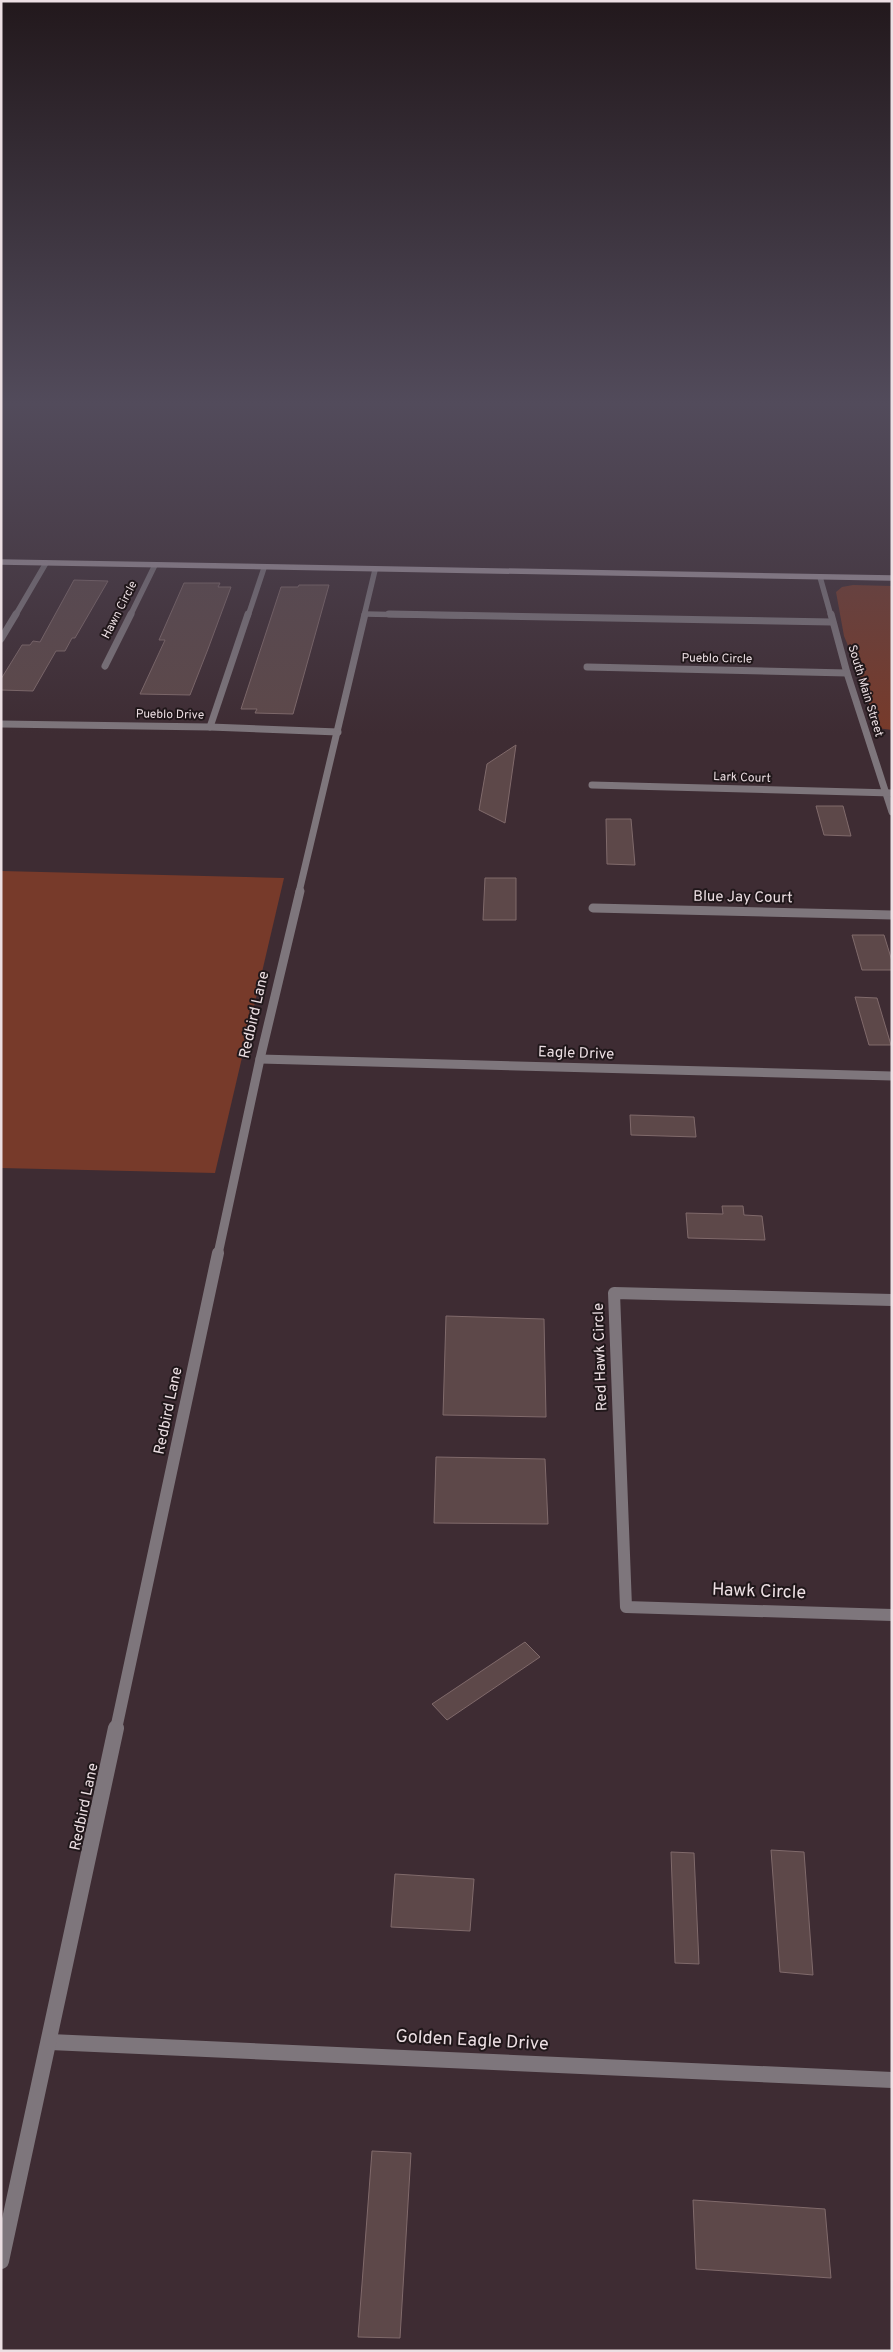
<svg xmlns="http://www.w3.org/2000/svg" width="893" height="2352" viewBox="0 0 893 2352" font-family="Overpass,sans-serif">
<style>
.green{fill:#773a2a}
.building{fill:#5d4849;stroke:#806a6b}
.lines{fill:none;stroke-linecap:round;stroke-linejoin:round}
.service-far1{stroke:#7e767c;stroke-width:5.5}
.service{stroke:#7e767c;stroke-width:7}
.minor-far4{stroke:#7e767c;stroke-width:5.5}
.minor-far3{stroke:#7e767c;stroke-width:7}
.minor-far2{stroke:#7e767c;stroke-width:9}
.minor-far1{stroke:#7e767c;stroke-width:12}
.minor{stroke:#7e767c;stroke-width:16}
.secondary{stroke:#a99ca5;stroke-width:5.5}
.labels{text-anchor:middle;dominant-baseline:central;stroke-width:4;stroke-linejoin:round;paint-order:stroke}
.far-street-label{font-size:12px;fill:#ecdfe3;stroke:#20171a}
.street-label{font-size:15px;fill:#ecdfe3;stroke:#20171a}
.near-street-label{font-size:18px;fill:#ecdfe3;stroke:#20171a}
</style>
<rect width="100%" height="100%" fill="#3e2c33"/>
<g class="green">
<path d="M853,585L892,586V730L877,728L856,665L844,636L836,592L842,587Z"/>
<path d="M1,871L284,878L215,1173L1,1168Z"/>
</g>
<g class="building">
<path d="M74,580L108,581L75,638H72L65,651H56L33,691L1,690V679L22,645H30L33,641L40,642Z"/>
<path d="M184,583H220L218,587H231L208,649L190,695L140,694L165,640H159Z"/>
<path d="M299,585H329L293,714L255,713L257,709H241L281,587H298Z"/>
<path d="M516,745L505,823L479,810L487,764Z"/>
<path d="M816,806H843L851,836L824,835Z"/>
<path d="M606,819H631L635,865L607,864Z"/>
<path d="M485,878H516V920H483Z"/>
<path d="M852,935H884L892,961V970H862Z"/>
<path d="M855,997L877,998L891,1045H869Z"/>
<path d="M630,1115L694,1117L696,1137L631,1135Z"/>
<path d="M722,1206H743L744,1215L762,1216L765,1240L688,1238L686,1213L723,1214Z"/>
<path d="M446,1316L544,1319L546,1417L443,1415Z"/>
<path d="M436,1457L545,1459L548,1524L434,1523Z"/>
<path d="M525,1642L540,1657L447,1720L432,1704Z"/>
<path d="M771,1850L804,1852L813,1975L780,1972Z"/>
<path d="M671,1852L694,1853L699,1964L675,1963Z"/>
<path d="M395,1874L474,1879L470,1931L391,1927Z"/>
<path d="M372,2151L411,2153L400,2338L358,2337Z"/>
<path d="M693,2200L825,2209L831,2278L696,2269Z"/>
</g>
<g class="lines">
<g class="service-far1">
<path d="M365,614L462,616"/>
<path d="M15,616L46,563"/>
<path d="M248,616L264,568"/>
</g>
<g class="service">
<path d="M389,614L832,622"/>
<path d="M1,639L16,614"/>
<path d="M210,727L248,614"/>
</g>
<g class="minor-far4">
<path d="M820,577L831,616"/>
<path d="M130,616L155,565"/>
<path d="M364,616L375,570"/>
</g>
<g class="minor-far3">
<path d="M831,614L847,673L892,812"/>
<path d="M105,666L131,614"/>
<path d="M587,667L847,673"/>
<path d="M1,724L210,727L338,732"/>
<path d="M592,785L892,793"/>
<path d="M299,892L365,614"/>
</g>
<g class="minor-far2">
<path d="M593,908L892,915"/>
<path d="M260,1059L892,1076"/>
<path d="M218,1254L260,1059L300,891"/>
</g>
<g class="minor-far1">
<path d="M892,1300L614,1293L626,1607L892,1615"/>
<path d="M116,1729L218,1253"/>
</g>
<g class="minor">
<path d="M50,2042L892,2080"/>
<path d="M1,2261L116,1728"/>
</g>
<path class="secondary" d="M1,562L892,578"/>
</g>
<linearGradient id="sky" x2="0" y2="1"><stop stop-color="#22181c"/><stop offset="0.55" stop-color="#524b5b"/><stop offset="1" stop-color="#524b5b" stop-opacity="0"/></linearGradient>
<rect width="893" height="734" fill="url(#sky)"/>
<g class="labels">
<g class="far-street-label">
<text transform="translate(120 610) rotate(-63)">Hawn Circle</text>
<text transform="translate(717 659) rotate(1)">Pueblo Circle</text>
<text transform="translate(865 691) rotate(73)">South Main Street</text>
<text transform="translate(170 715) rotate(1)">Pueblo Drive</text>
<text transform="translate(742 778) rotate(2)">Lark Court</text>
</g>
<g class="street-label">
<text transform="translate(743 898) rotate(1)">Blue Jay Court</text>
<text transform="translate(255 1015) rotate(-77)">Redbird Lane</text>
<text transform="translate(576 1054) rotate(2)">Eagle Drive</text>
<text transform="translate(601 1357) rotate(-92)">Red Hawk Circle</text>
<text transform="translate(169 1411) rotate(-78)">Redbird Lane</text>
<text transform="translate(85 1807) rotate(-78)">Redbird Lane</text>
</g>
<g class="near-street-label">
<text transform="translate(759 1592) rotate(2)">Hawk Circle</text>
<text transform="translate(472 2041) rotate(3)">Golden Eagle Drive</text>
</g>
</g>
<rect width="893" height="2352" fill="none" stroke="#ecdfe3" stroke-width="5"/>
</svg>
